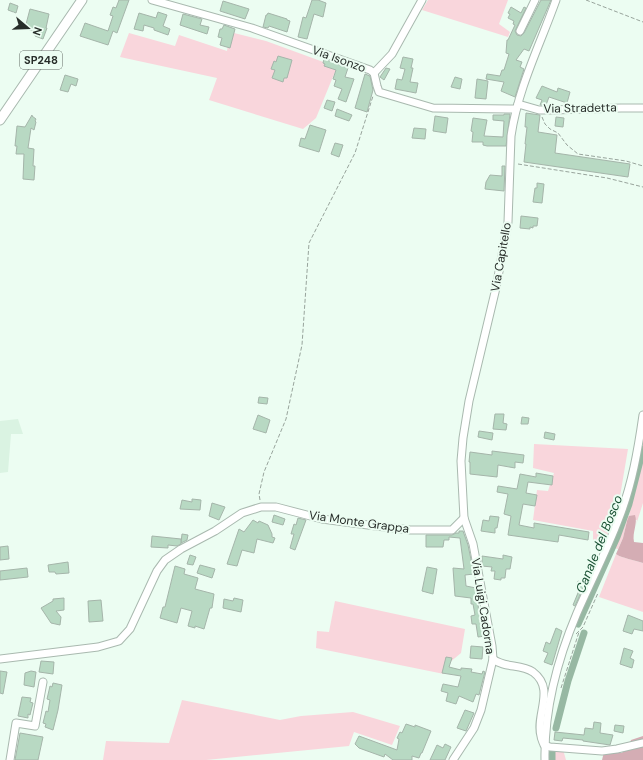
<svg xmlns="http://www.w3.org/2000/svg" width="643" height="760" viewBox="0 0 643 760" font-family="'DM Sans',sans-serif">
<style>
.built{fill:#daf3e2}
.green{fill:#f9d6dc}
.forest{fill:#d4adb4}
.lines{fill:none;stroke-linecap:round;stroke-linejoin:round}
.canal{stroke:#97b8a3;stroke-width:7}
.building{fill:#b8d9c3;stroke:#a5b5aa}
.minor-casing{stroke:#a9b9af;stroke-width:9}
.major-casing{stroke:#a9b9af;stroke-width:11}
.path{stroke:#98a49c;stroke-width:1;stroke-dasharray:4 2;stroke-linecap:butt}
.minor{stroke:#fff;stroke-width:7}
.major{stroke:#fff;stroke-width:9}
.labels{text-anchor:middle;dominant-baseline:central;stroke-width:4;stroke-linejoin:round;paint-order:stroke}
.shield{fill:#ecfdf2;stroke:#626b65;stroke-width:1}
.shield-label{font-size:11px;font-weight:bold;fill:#272d29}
.street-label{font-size:12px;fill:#272d29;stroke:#ecfdf2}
.water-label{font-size:13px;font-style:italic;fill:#1a5134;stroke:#ecfdf2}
</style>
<rect width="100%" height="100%" fill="#ecfdf2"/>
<path class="built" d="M18,419L23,434H11L8,472L0,473V421Z"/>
<g class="green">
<path d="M428,0H508L499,24L510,32L508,37L422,10Z"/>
<path d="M230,32L266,41L337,67L316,118L303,129L209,100L217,78L120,57L129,33L175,46L179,35L227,51Z"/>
<path d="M534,444L628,449L617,514L629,516L636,481L643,454V503L636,525L637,520L627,521L623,538L618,549L593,544V531L533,520L537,490L548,491L554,473L533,468Z"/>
<path d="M616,554C621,558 635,560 643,563V612L599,597Z"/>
<path d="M335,601L465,629L461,653L449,663L444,674L316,648L317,631L329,632Z"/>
<path d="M182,700L280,720L301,716L353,712L400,726L392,745L354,732L349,746L206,760H103L106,741L169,743Z"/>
<path d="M549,745L562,746L566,760H550Z"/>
</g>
<g class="forest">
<path d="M635,515C638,524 632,532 634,542L643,543V563C635,560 621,558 616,554L623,538L627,521L629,516Z"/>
<path d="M643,736V760H602L604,752L611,749L621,753L627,750L631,740Z"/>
</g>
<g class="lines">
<g class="canal">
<path d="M578,624L617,537L629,504L643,449"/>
<path d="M556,728L568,681L584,633"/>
<path d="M552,760V752"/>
</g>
</g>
<g class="building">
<path d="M119,0H129L117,33L113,31L108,45L80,36L85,23L108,31L113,16L110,15L113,7L116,8Z"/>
<path d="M312,0H318L326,3L323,17L314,14L307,39L298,37L303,17L306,18Z"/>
<path d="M541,0H551L529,51L524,49L516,60L522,62L520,67L524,69L515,97L501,91L504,82L486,79L487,74L500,76L502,70H504L509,54L506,53L507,40H508L515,25L513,24L514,21L508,18L510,14L508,13L511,7L521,13L524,7L526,8L515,31L517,35L521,36L524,33Z"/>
<path d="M223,1L249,9L245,19L220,11Z"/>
<path d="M10,3L18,6L16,13L8,10Z"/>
<path d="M30,9L49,14L46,28H47L43,39L35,36L36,32L25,28Z"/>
<path d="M158,12L167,15L163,26L170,29L168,35L154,30V28L144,25L143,31L134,29L139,13L156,18Z"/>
<path d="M268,13L287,19V20L290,21L287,32L269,26L268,28L263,27L266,15H267Z"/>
<path d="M183,14L202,19L200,25L209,27L207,34L180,25Z"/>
<path d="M224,25L235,29L230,48L220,45L222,38L218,37L220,29H222Z"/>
<path d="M278,56L292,60L287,78H284L283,82L272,78L275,70L271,69L274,61L276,62Z"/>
<path d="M403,57L413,59L411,68H413L410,82L418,83L416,93L395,89L397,79L402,80L405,69L400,68Z"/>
<path d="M324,59L348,68L345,77L354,79L346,102L338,99L342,89L334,86L336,80L333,79L336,70L324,66L325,64L323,63Z"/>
<path d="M386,68L390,69L384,80L380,77Z"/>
<path d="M365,74L370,76L373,90L367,112L355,108Z"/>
<path d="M65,75L78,79L76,86L71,84L68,92L60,90Z"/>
<path d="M455,77L462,79L460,89L451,87Z"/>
<path d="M477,79L488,81L486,99L475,98Z"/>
<path d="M542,86L557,92L558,88L570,92L567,103L549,97L546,105H540L542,100L536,98Z"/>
<path d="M327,100L335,102L332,111L324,108Z"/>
<path d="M337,109L352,115L349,121L335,116Z"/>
<path d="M526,113L540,115L538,132L557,135L555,153L630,164L628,177L524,162L526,144H525L527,127H525Z"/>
<path d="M504,114H510L506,146H487L483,145V142H472L473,132L471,131L473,118L487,120L484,136L503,137L504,121L493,120V115H504Z"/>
<path d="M32,115V116L36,119L35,121L36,122L34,130L31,128L28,148L34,149L33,166H35L34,180L23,179L24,154H16L17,146H15L17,126L25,127Z"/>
<path d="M435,116L448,118L446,133L433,131Z"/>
<path d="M556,117L564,118L563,127L555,126Z"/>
<path d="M310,125L326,130L319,152L299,146L301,138L305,139Z"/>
<path d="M414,128L426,129L425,139L412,138Z"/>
<path d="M335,143L343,145L339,157L331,154Z"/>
<path d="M502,166H505L504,191L485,189L486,182L490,175L502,176Z"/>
<path d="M537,183L544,184L542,203L533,202L535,188H537Z"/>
<path d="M521,216L538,218L537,226H533V228L530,227V229L520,228Z"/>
<path d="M259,397L268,398L267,404L258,403Z"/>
<path d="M495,414H504L503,423L507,424L506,430L493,429Z"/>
<path d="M258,415L270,420L266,433L253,429Z"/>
<path d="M522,417L529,418L528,424H521Z"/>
<path d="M479,431L493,433L492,440L478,437Z"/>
<path d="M545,432L555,434L554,440L544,438Z"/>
<path d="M492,451L524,455L523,463L515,462V468L498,465L497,477L470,474V462H469L470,452L492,455Z"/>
<path d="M536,473L553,476L552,485L528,482L526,493L537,495L535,506L523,504L519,525L534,528V523L589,532L588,540L559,535L558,542L508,535L511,516L504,514L508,494L497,492L498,486L517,489L520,474L536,477Z"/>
<path d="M192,499L201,500L200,510L180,509L182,500L192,502Z"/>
<path d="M212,503L225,507L219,520L209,516Z"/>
<path d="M274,515L285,519L283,525L272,522Z"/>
<path d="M490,516L499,517L497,528H495V533L481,531L483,520L489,521Z"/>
<path d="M298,518L306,520L295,550L290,548L294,534H291L294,524L296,525Z"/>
<path d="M253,520L258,523L259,521L268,525L272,534V537L275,538L273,543L257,539L254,553L242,550L237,566L227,564L239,529L244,532Z"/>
<path d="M459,531H463L468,545L474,574L465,575L466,586L476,588L479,613H481L485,636L478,637L476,624H472L471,616L475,615L473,604H471V598L455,596L453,568L464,569L460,538L449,537V540H444L443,547H426V535H452L456,533H459Z"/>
<path d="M182,534L188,535L187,540L181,543Z"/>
<path d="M152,536L181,539V544L177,546L168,545V548L151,547Z"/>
<path d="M8,546L9,559L0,560V547Z"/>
<path d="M190,555L196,557L193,565L187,564Z"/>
<path d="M503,555L512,557L510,569H506L505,578H501V580L494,579L495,571H491L492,567L482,566V556L503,559Z"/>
<path d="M68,562L69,573L56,574L55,572H49L48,565Z"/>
<path d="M200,565L215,569L212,578L197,573Z"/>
<path d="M175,566L185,569L184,574L198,578L195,589L214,594L212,608H210L204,629L195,626V628L188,626L192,611L181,608L177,623L160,618L163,607H165Z"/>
<path d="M427,567L437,569L433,594L422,591Z"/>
<path d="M27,568L28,577L0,580V571Z"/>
<path d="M591,570L575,606L573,605L580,588L576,586L578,581L582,583L585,576L586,577L589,571Z"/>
<path d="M64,598V610L56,611L61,617L60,625L51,623L41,608L53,601V599Z"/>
<path d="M234,598L243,600L241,612L223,608L224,599L233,601Z"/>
<path d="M101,600L103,621L89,622L88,601Z"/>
<path d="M628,615L643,621V631L634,629L632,634L623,631Z"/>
<path d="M556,628L562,631L552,665L544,662L548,653L543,651L546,642L550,644Z"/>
<path d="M471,646L483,647L482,659L470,658Z"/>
<path d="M624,648L633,651L630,658L634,660L632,668L620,664Z"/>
<path d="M446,657L452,658L449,667L461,670V668L472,669L471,672L482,674L483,671L485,672L479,695L476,694L473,702L459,696L456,704L446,701L448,693L441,691L443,684L458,687L461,676L442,673Z"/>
<path d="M41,661L54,662L53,674L39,672Z"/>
<path d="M0,671L7,672L3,694L0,693Z"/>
<path d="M31,671L36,672L34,687L24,685L25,673Z"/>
<path d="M53,683L62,685L58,710L53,730L45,727L46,724L43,723L46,711L48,712L50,700L47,699L50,686L52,687Z"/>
<path d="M22,697L31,698L30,702L33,703L30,715L28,714V718L18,716Z"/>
<path d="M465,710L474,713L466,731L457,728Z"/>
<path d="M594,722L601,723L600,733L613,735L610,745L583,741V740L563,738L562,741L554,740L555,732L584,735L585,728L593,729Z"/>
<path d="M406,724L415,727V725L431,731L422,753H421L419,758L412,756V760H393L385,754L384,757L359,748L355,744L359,736L397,750L399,739L397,738L400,732L402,733Z"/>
<path d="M615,725L624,726L623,733L614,731Z"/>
<path d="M20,733L43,737L38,760H15Z"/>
<path d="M445,744L451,747L445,760H430L437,745L443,748Z"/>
</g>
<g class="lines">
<defs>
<g id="minor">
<path d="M152,0L252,28L370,70L374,73L377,86L379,92L433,108L516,109"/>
<path d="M520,31L535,0"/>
<path d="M374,73L392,54L422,0"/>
<path d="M518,104L539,110H552L621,108H643"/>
<path d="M0,659L98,647L119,641L130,629L157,571L165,560L181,549L215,531L242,513L261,507H276L322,519L368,525L410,530H452L464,518"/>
<path d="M493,659C504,668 521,664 533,672C556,689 535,715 541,736C541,739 543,742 544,745L550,747L602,751L617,749L643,743"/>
<path d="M10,760L16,723L35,726L43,682"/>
<path d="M453,760L474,728L481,710L493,659L492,646L473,544L464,518L461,461L463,438L469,401L496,288L508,222L511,136C518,88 540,45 556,0"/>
<path d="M545,760C544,710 558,658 577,613C591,581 607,550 619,518C632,485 638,450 643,415"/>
</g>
<path id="major" d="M0,120L82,0"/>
</defs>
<use href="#minor" class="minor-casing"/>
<use href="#major" class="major-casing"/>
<g class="path">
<path d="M586,0L643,22"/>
<path d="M542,117L545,124L550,129L558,133L567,145L578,154L626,161L643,166"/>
<path d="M518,164L607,178L643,187"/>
<path d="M260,500L259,494L264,472L286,419L302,345L309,243L355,153L373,96"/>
<path d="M576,634L583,627L598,593"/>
<path d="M561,688L579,632"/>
</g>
<use href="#minor" class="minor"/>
<use href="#major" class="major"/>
</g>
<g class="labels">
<rect class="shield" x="20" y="51" width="42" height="18" rx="3"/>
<g class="shield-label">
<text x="41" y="60">SP248</text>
</g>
<g class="street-label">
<text transform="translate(339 59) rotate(20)">Via Isonzo</text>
<text transform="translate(580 108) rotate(-1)">Via Stradetta</text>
<text transform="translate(501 257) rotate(-80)">Via Capitello</text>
<text transform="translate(359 522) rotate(8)">Via Monte Grappa</text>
<text transform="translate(483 606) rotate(81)">Via Luigi Cadorna</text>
</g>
<g class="water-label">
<text transform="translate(599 544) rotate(-68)">Canale del Bosco</text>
</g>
</g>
<g transform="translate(28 28) rotate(109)" stroke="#ecfdf2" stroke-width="3" paint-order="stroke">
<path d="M0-3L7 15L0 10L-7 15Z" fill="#272d29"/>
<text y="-6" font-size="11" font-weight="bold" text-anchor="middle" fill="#272d29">N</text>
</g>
</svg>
